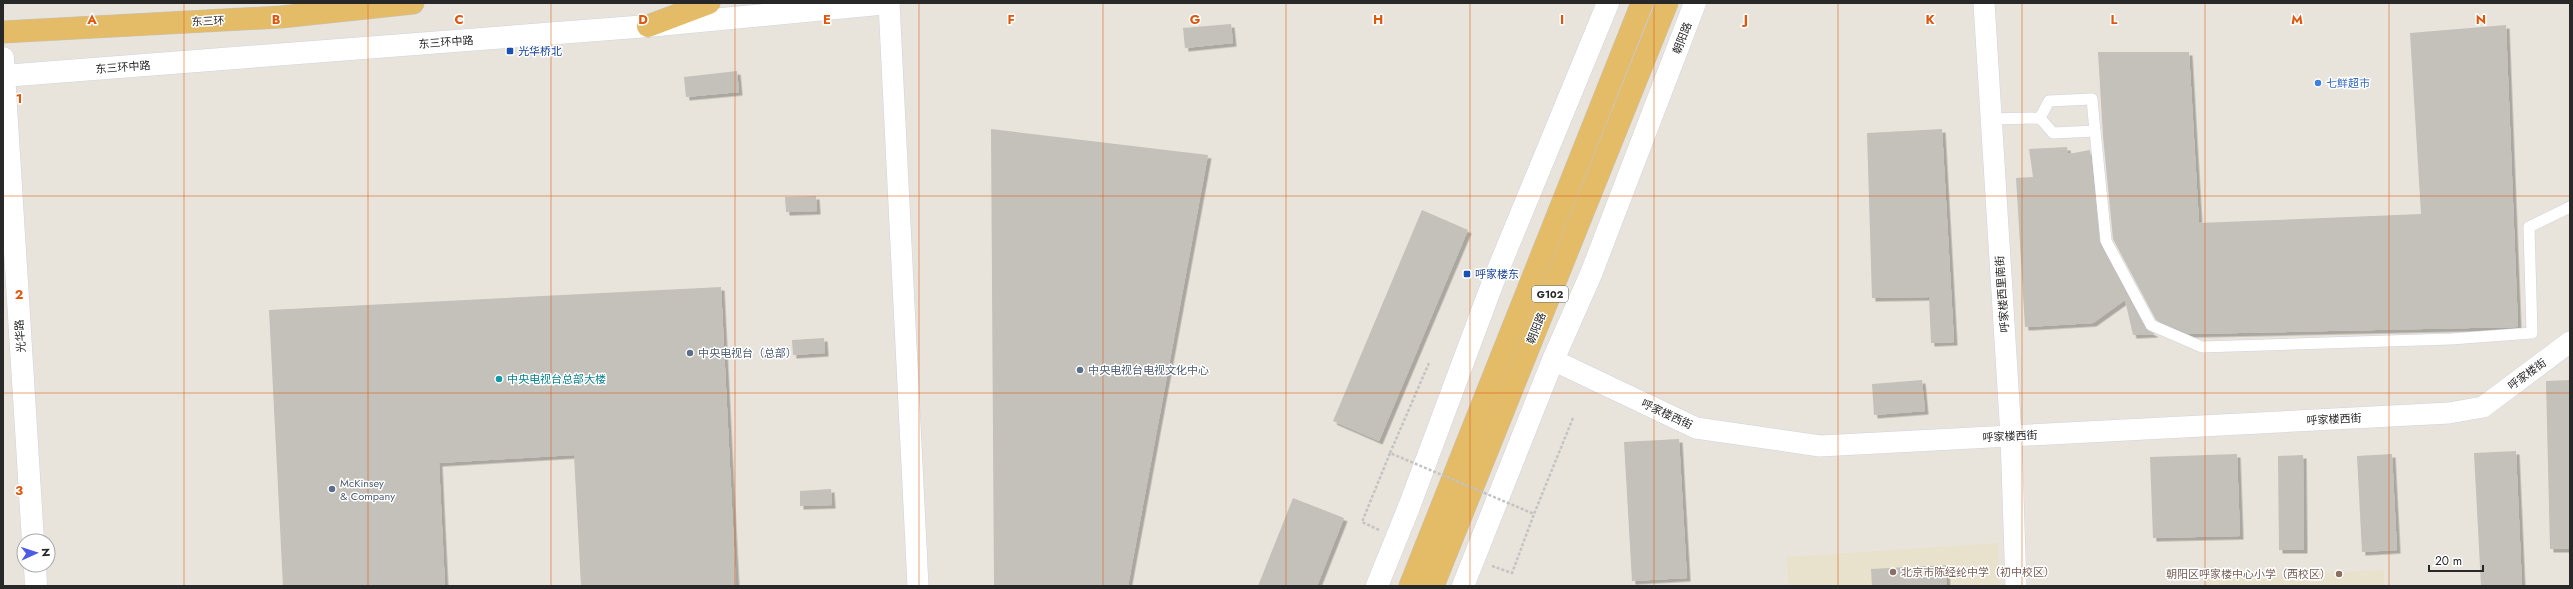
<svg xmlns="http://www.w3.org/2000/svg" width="2573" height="589" viewBox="0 0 2573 589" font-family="Jost,'Noto Sans SC',sans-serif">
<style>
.education{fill:#e8e1cc}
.building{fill:#c4c0ba;filter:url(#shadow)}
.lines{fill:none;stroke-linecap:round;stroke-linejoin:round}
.service-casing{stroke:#d0d2df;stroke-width:12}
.minor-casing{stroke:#d0d2df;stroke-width:22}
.tertiary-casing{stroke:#d0d2df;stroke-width:23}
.secondary-casing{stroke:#d0d2df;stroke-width:23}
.trunk-casing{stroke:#c3c3c3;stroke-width:23}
.path{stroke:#c3c3c3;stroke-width:2.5;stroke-dasharray:3 2;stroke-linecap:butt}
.service{stroke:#fff;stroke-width:11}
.minor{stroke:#fff;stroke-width:21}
.tertiary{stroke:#fff;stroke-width:22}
.secondary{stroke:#fff;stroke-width:22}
.trunk{stroke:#e4bb67;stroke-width:22}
.path-bridge{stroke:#c3c3c3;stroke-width:2.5;stroke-dasharray:3 2;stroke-linecap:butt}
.grid{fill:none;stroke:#de570d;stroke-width:1;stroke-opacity:0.55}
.transit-dot{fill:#1a4fb4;stroke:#fff;stroke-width:1.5}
.shop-dot{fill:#3f7fe0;stroke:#fff;stroke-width:1.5}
.service-dot{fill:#5c6f8a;stroke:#fff;stroke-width:1.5}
.culture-dot{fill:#0f9aa8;stroke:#fff;stroke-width:1.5}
.education-dot{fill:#8d6e63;stroke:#fff;stroke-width:1.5}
.labels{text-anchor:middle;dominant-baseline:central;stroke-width:3;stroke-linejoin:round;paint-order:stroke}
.shield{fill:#fff;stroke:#686868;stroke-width:1}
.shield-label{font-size:10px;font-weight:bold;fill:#282828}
.street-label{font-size:11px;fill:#282828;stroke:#fff}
.transit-label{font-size:11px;fill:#164399;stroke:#fff;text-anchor:start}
.shop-label{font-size:11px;fill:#366cbe;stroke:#fff;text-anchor:start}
.service-label{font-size:11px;fill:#4e5e75;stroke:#fff;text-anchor:start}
.culture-label{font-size:11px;fill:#0d838f;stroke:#fff;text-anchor:start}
.education-label{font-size:11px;fill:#785e54;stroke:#fff;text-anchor:start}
.grid-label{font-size:13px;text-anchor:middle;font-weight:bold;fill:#de570d;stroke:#fff;stroke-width:3;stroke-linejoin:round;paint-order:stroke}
</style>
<defs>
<filter id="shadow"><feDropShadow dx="3.5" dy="3.5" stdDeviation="0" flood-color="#0004"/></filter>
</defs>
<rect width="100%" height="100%" fill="#e8e4db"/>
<g class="education">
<path d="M1998,543L2000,586H1788L1787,557Z"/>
<path d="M2384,570V586H2205V578Z"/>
</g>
<g class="building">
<path d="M1231,24L1233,43L1185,48L1183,28Z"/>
<path d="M2506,25L2518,327L2189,334L2156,320L2113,239L2103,136L2098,52H2189L2199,223L2421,214L2410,33Z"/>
<path d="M737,71L739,92L686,97L684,77Z"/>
<path d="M991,129L1208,155L1128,586H994Z"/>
<path d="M1942,129L1954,342L1931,343L1929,297L1872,298L1867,133Z"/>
<path d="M2067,147L2068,154L2090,150L2100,244L2145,328L2155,334L2133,335L2125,300L2093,323L2025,327L2016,178L2033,177L2029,149Z"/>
<path d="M816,196L817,211L786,212L785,197Z"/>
<path d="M1422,210L1468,230L1379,441L1333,421Z"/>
<path d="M721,287L736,586H581L574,455L439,463L445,586H283L269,310Z"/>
<path d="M824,338L825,353L793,355L792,340Z"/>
<path d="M1922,380L1925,411L1874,415L1872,384Z"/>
<path d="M2570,380V549H2550L2546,381Z"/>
<path d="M1679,439L1687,578L1632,581L1624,442Z"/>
<path d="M2516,451L2522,586H2481L2474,453Z"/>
<path d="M2237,454L2240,536L2153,538L2150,457Z"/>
<path d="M2392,454L2397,550L2362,552L2357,456Z"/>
<path d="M2303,455L2304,550H2279L2278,456Z"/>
<path d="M831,489L832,505L800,506V491Z"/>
<path d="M1293,498L1344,518L1317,586H1258Z"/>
<path d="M1946,565L1947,586H1872L1871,569Z"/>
</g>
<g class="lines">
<defs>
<g id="service">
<path d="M1990,119L2040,118L2053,133L2095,131L2092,99L2049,101L2040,118"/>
<path d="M2095,131L2106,241L2151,325L2202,347L2451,339L2532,333L2529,227L2570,207"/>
</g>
<g id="minor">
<path d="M889,3L918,586"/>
<path d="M1984,3L2011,436L2016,586"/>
<path d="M1553,360L1696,428L1820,446L2449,413L2483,407L2570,342"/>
</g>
<g id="tertiary">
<path d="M3,76L648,26L889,3"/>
<path d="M1377,586L1409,507L1493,282L1608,3"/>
<path d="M1463,586L1553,360L1591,274L1695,3"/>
</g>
<g id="secondary">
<path d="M3,58L33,541"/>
<path d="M35,565L36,586"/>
</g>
<g id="trunk">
<path d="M648,26L709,3"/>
<path d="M3,32L281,17L413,3"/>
<path d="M1410,586L1642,3"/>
<path d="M1433,586L1667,3"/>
</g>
</defs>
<use href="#service" class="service-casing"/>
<use href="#minor" class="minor-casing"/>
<use href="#tertiary" class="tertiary-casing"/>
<use href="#secondary" class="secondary-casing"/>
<use href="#trunk" class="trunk-casing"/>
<g class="path">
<path d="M1379,530L1362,522L1390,453"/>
<path d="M1492,566L1512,573L1534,514"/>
</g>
<use href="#service" class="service"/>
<use href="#minor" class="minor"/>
<use href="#tertiary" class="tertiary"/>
<use href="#secondary" class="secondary"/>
<use href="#trunk" class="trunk"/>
<path class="path-bridge" d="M1429,363L1390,453L1534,514L1573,418"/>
</g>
<path class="grid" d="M184,3V586M368,3V586M551,3V586M735,3V586M919,3V586M1103,3V586M1286,3V586M1470,3V586M1654,3V586M1838,3V586M2022,3V586M2205,3V586M2389,3V586M3,196H2570M3,393H2570"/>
<g class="transit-dot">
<rect x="506" y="47" width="8" height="8" rx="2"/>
<rect x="1463" y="270" width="8" height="8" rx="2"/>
</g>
<circle class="shop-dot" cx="2318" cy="83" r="4"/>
<g class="service-dot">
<circle cx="690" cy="353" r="4"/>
<circle cx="1080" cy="370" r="4"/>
<circle cx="332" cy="489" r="4"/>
</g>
<circle class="culture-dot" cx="499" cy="379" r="4"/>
<g class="education-dot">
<circle cx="1893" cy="572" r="4"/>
<circle cx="2339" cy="574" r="4"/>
</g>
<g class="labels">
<rect class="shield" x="1532" y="286" width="36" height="16" rx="3"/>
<g class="shield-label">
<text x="1550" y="294">G102</text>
</g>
<g class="street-label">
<text transform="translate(208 21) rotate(-3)">东三环</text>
<text transform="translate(1682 38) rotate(-69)">朝阳路</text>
<text transform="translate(446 42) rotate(-4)">东三环中路</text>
<text transform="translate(123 67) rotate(-4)">东三环中路</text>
<text transform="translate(2002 294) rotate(-94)">呼家楼西里南街</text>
<text transform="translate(1536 328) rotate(-68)">朝阳路</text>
<text transform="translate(20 336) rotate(-94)">光华路</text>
<text transform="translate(2527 374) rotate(-36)">呼家楼街</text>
<text transform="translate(1667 414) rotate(25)">呼家楼西街</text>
<text transform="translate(2334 419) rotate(-3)">呼家楼西街</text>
<text transform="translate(2010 436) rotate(-3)">呼家楼西街</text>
</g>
<g class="transit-label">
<text x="518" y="51">光华桥北</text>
<text x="1475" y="274">呼家楼东</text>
</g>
<g class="shop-label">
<text x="2326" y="83">七鲜超市</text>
</g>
<g class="service-label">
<text x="698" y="353">中央电视台（总部）</text>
<text x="1088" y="370">中央电视台电视文化中心</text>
<text x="340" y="483">McKinsey<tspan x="340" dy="13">&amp; Company</tspan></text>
</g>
<g class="culture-label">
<text x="507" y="379">中央电视台总部大楼</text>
</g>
<g class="education-label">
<text x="1901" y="572">北京市陈经纶中学（初中校区）</text>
<text x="2331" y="574" text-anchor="end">朝阳区呼家楼中心小学（西校区）</text>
</g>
</g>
<g class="grid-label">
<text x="92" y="24">A</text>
<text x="276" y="24">B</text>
<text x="459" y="24">C</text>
<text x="643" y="24">D</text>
<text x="827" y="24">E</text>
<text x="1011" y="24">F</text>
<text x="1195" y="24">G</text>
<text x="1378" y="24">H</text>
<text x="1562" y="24">I</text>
<text x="1746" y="24">J</text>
<text x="1930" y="24">K</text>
<text x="2114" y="24">L</text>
<text x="2297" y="24">M</text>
<text x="2481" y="24">N</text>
<text x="19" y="103">1</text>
<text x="19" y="299">2</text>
<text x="19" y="495">3</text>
</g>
<rect width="2573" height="589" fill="none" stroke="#282828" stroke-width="8"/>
<g transform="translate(36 553) rotate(87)"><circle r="19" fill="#ffffff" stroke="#a9a9a9"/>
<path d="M0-3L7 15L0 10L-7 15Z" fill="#4d5de3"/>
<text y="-6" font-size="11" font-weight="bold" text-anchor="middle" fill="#282828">N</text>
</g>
<path d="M2429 565v6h54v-6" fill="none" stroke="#282828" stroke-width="2"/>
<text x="2435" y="565" font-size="12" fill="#282828" stroke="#ffffff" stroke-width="3" paint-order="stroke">20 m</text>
</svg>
